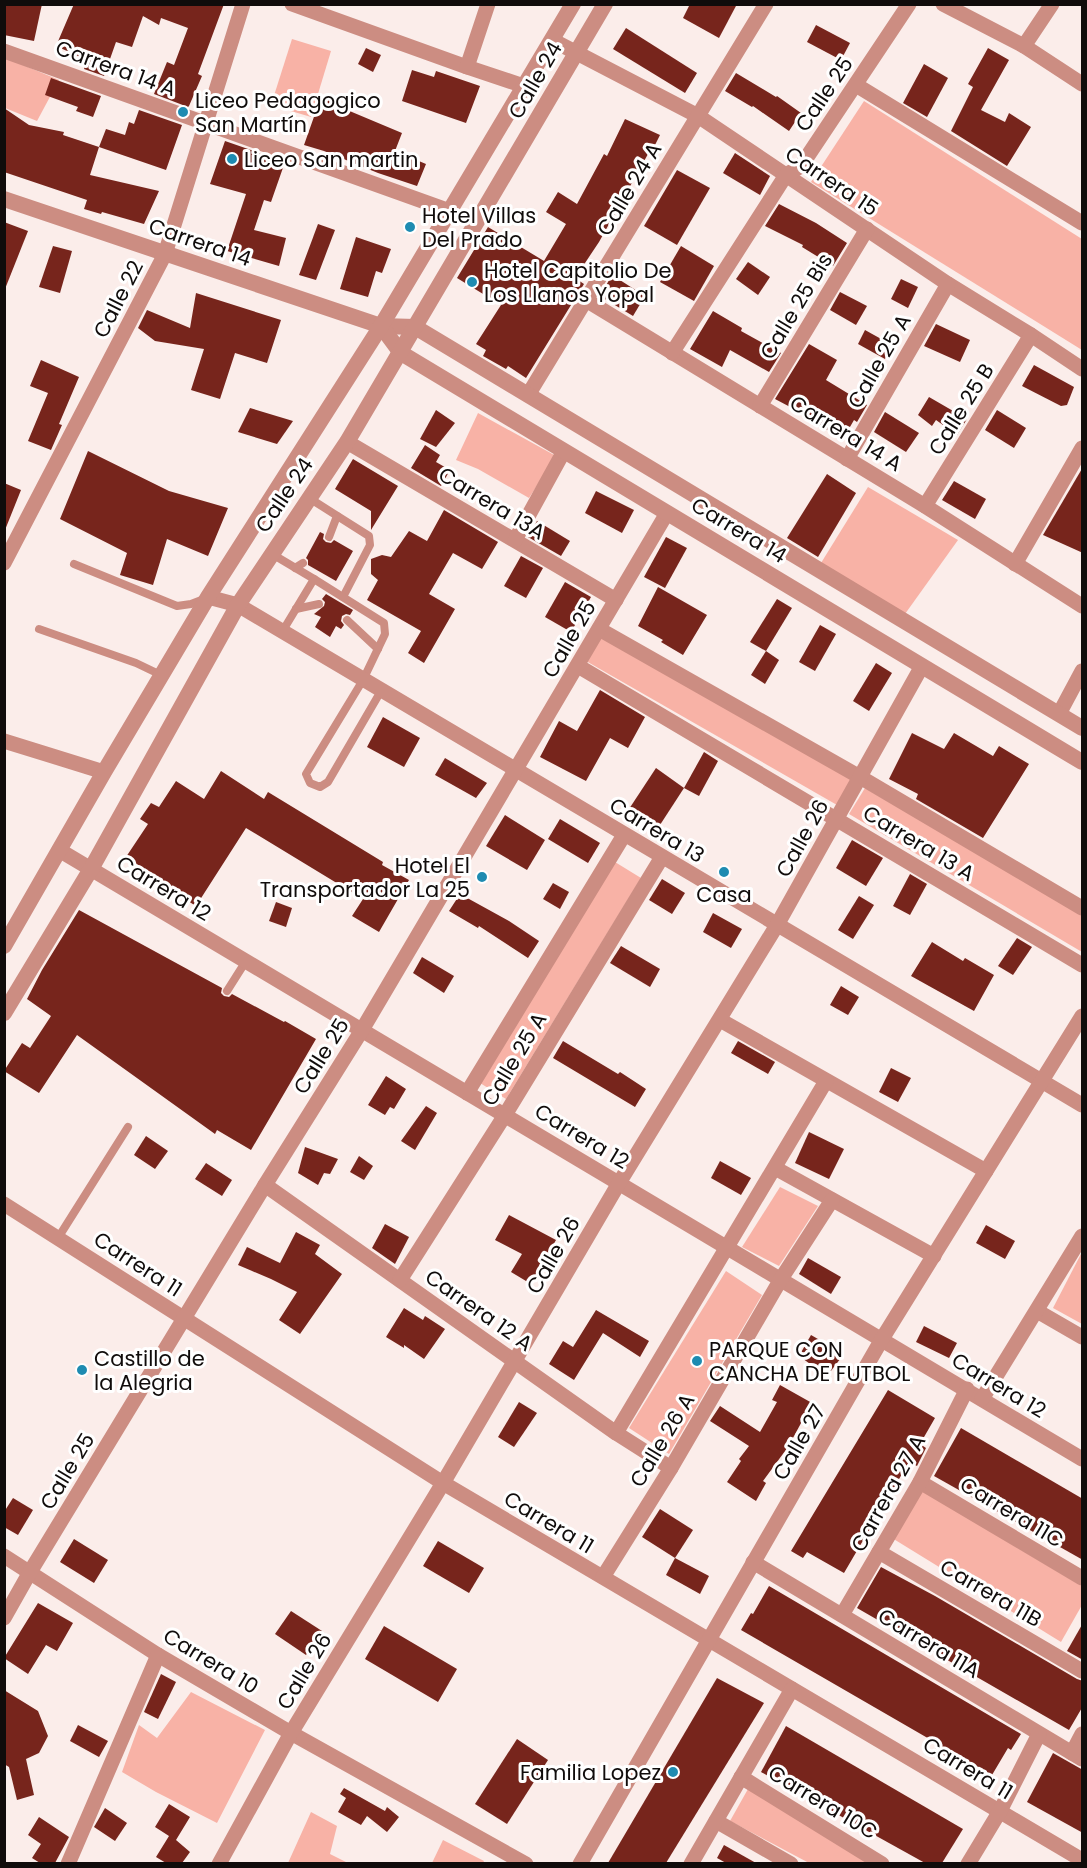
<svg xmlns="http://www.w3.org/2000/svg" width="1087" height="1868" viewBox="0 0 1087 1868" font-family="Poppins,sans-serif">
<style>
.green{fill:#f8b2a6}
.building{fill:#77251c}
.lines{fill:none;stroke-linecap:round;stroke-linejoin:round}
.service{stroke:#cc8d82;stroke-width:8}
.minor{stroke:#cc8d82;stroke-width:15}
.tertiary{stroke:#cc8d82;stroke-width:16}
.poi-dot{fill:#1e8bb1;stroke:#fff;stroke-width:2}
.labels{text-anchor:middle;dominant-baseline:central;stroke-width:6;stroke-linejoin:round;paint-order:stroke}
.street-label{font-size:21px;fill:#100c0b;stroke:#fff}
.poi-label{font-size:21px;fill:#100c0b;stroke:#fff;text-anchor:start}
</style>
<rect width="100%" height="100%" fill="#fbedea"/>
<g class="green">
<path d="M292,39L331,51L311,117L271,105Z"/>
<path d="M4,57L59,80L37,121L5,108Z"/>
<path d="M864,101L1082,239V350L811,182Z"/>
<path d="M478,413L556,456L529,498L478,469L456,460Z"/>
<path d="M868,487L958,540L905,614L821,563Z"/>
<path d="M602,636L852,777L837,805L586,661Z"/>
<path d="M865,788L1082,915V952L849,814Z"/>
<path d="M615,862L641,878L506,1099L480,1083Z"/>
<path d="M780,1187L818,1206L779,1266L742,1247Z"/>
<path d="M1082,1252V1324L1053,1308Z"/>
<path d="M726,1271L762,1295L669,1454L629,1428Z"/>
<path d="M919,1489L1082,1586V1605L1061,1642L892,1538Z"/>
<path d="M191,1692L265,1730L217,1823L156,1792L122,1772L139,1725L157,1738Z"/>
<path d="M748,1789L876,1863H809L730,1821Z"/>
<path d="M311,1812L337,1826L330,1854L348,1863H288Z"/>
<path d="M443,1840L484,1861L483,1863H432Z"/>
</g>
<g class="building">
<path d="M4,4H42L34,41L4,35Z"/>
<path d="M74,4H224L198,74L202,76L189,106L188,107L154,94L167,62L174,65L188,28L161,18L159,25L143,16L132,47L116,42L104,76L84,69L87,60L56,46Z"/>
<path d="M690,4H737L719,38L683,18Z"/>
<path d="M816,25L850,43L841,60L807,42Z"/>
<path d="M626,28L697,73L685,93L613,49Z"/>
<path d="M366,48L381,55L373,72L358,64Z"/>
<path d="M988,48L1009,60L981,110L1005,122L1009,113L1031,127L1007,166L951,131L973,87L968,84Z"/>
<path d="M924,64L948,78L927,117L903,103Z"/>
<path d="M412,70L434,77L436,71L480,86L466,123L402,101Z"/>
<path d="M736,73L776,97L777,96L801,113L789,131L753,106L752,107L725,91Z"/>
<path d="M51,78L101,96L93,117L76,111L78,107L45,95Z"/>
<path d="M321,97L341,104L340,107L402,133L395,151L426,164L417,186L378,173L324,151L304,145Z"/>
<path d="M4,108L29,125L64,132L63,135L99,147L90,175L159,191L144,224L102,212L101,214L84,209L87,200L4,172Z"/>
<path d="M139,110L182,125L166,170L99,147L106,129L125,135L129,122L134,124Z"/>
<path d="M625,119L660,135L650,155L648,154L599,242L575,278L584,284L526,378L508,366L506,369L483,356L486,350L476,344L501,305L457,278L488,227L544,261L566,224L546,212L558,192L577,204L604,154L607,156Z"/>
<path d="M225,141L285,162L271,202L264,200L254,230L286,238L279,266L227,251L246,194L210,184Z"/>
<path d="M735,153L770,176L760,195L723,173Z"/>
<path d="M677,170L710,188L677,245L644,226Z"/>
<path d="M779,204L816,223L847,243L833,266L802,247L803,245L765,226Z"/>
<path d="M4,222L28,231L5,289H4Z"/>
<path d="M318,224L335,230L316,280L299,275Z"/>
<path d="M356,237L391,249L382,273L376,271L368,297L340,289Z"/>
<path d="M53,246L72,251L60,293L39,287Z"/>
<path d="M681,246L714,266L694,301L660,282Z"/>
<path d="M748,262L770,277L758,295L736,279Z"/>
<path d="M612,275L645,296L633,316L600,296Z"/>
<path d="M901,279L918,287L908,308L891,299Z"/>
<path d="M840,292L867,306L856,325L830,310Z"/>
<path d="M196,293L281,320L267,363L235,353L220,399L191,390L204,349L155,341L138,328L147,310L190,328Z"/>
<path d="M713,311L742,328L741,331L781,353L769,372L730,350L722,367L690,349Z"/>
<path d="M936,324L970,340L960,362L924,346Z"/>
<path d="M865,330L892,345L885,359L858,344Z"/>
<path d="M809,344L837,360L826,380L867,405L857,422L854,420L843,439L812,421L813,419L775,399Z"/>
<path d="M41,360L79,377L59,424L62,425L51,450L28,441L48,393L30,386Z"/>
<path d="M1034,365L1074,387L1067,405L1061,406L1022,386Z"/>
<path d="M929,397L967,419L957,435L936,420L932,426L918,415Z"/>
<path d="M250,408L293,421L277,444L238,432Z"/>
<path d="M436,410L455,423L436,447L420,439Z"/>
<path d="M997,410L1026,428L1014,448L985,430Z"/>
<path d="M885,412L919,433L906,452L874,432Z"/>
<path d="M425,445L440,455L436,462L450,470L441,486L411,468Z"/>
<path d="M88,451L169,491L228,508L208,556L167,539L153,585L120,575L127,553L60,519Z"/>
<path d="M353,459L398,486L371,530V511L335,489Z"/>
<path d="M1083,467V553L1043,535Z"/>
<path d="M827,474L856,493L818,557L787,538Z"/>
<path d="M954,481L986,499L975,519L942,500Z"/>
<path d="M4,483L21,490L5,530H4Z"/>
<path d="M596,491L634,510L622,533L585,513Z"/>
<path d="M444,510L498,542L482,569L453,553L429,594L455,609L424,663L408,653L421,631L367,600L378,580L371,574V559L382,555L391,557L409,531L427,541Z"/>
<path d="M537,521L570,541L561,556L528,537Z"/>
<path d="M320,532L324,534L323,539L326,542L331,543L334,540L353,551L336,581L308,565V560L306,558Z"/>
<path d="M666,537L687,548L665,588L644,577Z"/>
<path d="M521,556L543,568L526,598L504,586Z"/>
<path d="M565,582L591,597L571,632L545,617Z"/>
<path d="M658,587L707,615L683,655L661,642L663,640L638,626Z"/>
<path d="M326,594L353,610L350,615L346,614L342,616L341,621L344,625L341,629L336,626L330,637L315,627L321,617L314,614L324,606L325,602L322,599Z"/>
<path d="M777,599L792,608L766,651L750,642Z"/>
<path d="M820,625L836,634L815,671L799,662Z"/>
<path d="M766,651L779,660L765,684L751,675Z"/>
<path d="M876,663L892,673L869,711L853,701Z"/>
<path d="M600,690L645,717L628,748L610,738L586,781L540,757L559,721L577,731Z"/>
<path d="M383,717L420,738L404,767L367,747Z"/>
<path d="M912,733L944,749L954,733L993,756L999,746L1029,764L983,838L916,799L918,794L889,779Z"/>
<path d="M704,752L718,761L699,796L684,788Z"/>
<path d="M445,758L487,783L476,798L435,775Z"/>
<path d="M656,768L684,788L658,828L629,809Z"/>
<path d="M221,771L264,799L268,792L383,862L382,865L409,880L379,932L352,916L363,899L246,828L196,906L152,879L154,875L126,857L148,824L140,819L151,803L159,807L176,781L204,799Z"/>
<path d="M505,815L545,840L527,870L486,846Z"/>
<path d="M560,819L600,843L588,863L548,839Z"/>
<path d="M852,840L883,858L866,886L836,868Z"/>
<path d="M910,874L927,884L910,915L893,906Z"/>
<path d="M662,879L685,893L672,914L649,900Z"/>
<path d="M553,883L569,892L560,909L543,899Z"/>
<path d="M460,894L509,921L539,941L528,958L479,926L478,928L449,911Z"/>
<path d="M859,896L874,905L853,939L838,930Z"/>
<path d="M276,902L292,908L286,927L269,921Z"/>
<path d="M79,910L222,988L221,993L224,996L229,997L232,994L284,1022L285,1021L316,1039L251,1150L217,1130L215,1134L77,1035L39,1093L4,1071L22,1043L30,1048L51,1016L27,999L42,970Z"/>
<path d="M713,913L742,929L731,948L703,932Z"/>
<path d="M1017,938L1032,947L1013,975L998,966Z"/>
<path d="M932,942L963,961L965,958L994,975L974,1011L911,976Z"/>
<path d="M621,946L660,969L650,987L610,963Z"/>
<path d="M422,957L454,976L444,993L413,973Z"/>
<path d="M841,986L859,997L848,1015L830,1005Z"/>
<path d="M563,1041L618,1074L620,1072L646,1089L635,1107L553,1058Z"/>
<path d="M738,1041L775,1062L768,1074L731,1053Z"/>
<path d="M891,1068L911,1078L898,1102L879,1092Z"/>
<path d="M386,1076L406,1089L394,1109L390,1107L385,1115L368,1105Z"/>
<path d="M426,1106L437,1113L415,1150L401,1141Z"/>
<path d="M809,1132L844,1149L829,1179L795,1163Z"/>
<path d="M146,1136L168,1151L155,1169L134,1155Z"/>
<path d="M305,1147L338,1159L330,1174L324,1173L318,1185L298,1173Z"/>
<path d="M359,1156L373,1166L364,1180L350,1172Z"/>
<path d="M720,1161L751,1178L741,1195L711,1178Z"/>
<path d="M206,1163L232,1180L222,1196L195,1179Z"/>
<path d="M509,1215L556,1240L531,1284L511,1272L522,1254L495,1240Z"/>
<path d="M385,1224L409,1237L395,1264L372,1248Z"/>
<path d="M986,1225L1015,1241L1005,1259L976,1243Z"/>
<path d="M296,1232L320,1245L315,1254L342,1274L300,1334L279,1320L297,1292L271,1279L238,1265L247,1247L280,1263Z"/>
<path d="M808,1258L841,1277L831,1294L799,1274Z"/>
<path d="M404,1308L423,1320L425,1316L445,1329L424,1359L404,1345V1348L386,1337Z"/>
<path d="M596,1310L649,1341L640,1357L603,1333L574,1380L549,1364L563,1341L573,1347Z"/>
<path d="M924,1326L957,1343L949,1358L916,1342Z"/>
<path d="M811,1335L844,1354L827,1376L799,1356Z"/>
<path d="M780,1385L812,1403L788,1447L763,1481L766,1483L756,1501L727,1482L741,1461L739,1459L749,1446L710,1421L720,1406L760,1432L777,1402L772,1400Z"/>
<path d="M888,1390L935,1418L920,1444L926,1448L917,1466L909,1462L844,1573L807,1552L803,1558L791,1551Z"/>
<path d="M519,1402L537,1413L514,1447L498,1437Z"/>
<path d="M961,1428L1083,1499V1560L934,1476Z"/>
<path d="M13,1498L33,1510L18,1535L4,1527V1512Z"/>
<path d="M660,1509L693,1530L675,1558L642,1537Z"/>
<path d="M74,1539L108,1560L94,1583L60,1562Z"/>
<path d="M438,1541L484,1568L469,1593L423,1566Z"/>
<path d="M675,1558L709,1576L700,1594L666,1575Z"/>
<path d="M881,1567L935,1596L1077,1679L1083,1681V1706L1069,1730L857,1608Z"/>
<path d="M769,1586L1021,1734L1011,1750L1008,1748L992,1775L959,1756L956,1762L935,1750L938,1744L741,1630L751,1613L753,1614Z"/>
<path d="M38,1603L73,1623L57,1651L46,1645L28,1674L4,1658Z"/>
<path d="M291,1611L322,1631L306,1655L275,1634Z"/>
<path d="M1083,1623V1660L1067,1651Z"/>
<path d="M384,1626L457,1669L438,1702L365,1659Z"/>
<path d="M161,1674L176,1682L158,1719L144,1712Z"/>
<path d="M717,1678L764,1703L666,1863H608Z"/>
<path d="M4,1690L38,1711L48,1736L39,1753L26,1759L34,1795L17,1800L9,1767L4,1764Z"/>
<path d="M78,1725L108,1741L99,1757L70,1741Z"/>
<path d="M786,1726L963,1829L942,1863H925L761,1772Z"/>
<path d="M517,1739L548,1760L507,1824L475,1804Z"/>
<path d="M1053,1753L1083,1770V1833L1027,1802Z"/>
<path d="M344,1788L385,1811L387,1807L399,1817L387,1832L367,1816L361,1825L338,1812L346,1798L340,1794Z"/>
<path d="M169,1804L190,1817L176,1840L190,1852L182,1863H166L156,1857L169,1836L155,1827Z"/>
<path d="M105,1808L127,1823L115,1841L94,1827Z"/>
<path d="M39,1817L69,1837L55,1863H40L32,1858L41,1844L28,1835Z"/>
<path d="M724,1845L756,1863H726L717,1858Z"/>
</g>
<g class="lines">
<g class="service">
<path d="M309,498L369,536L370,545L343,597"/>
<path d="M329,537L337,516"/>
<path d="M272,554L314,579"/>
<path d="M74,564L177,606L191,604L204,599"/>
<path d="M295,568L303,563"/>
<path d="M296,609L319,604"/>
<path d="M347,620L378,649"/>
<path d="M39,629L136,663L161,675"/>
<path d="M282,632L314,579L384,623L385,634L363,680L306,774L310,783L320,787L328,782L381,691"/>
<path d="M227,991L246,961"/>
<path d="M58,1238L128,1127"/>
</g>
<g class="minor">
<path d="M292,4L467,67L524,86"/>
<path d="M943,4L1024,46L1082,84"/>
<path d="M552,40L698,116L948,284L1031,335L1082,369"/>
<path d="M1024,46L1052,4"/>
<path d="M4,51L450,211"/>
<path d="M467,67L488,4"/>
<path d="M856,85L1082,223"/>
<path d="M586,300L925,506L1082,606"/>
<path d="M672,353L786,175L801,166L909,4"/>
<path d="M528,395L766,4"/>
<path d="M760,406L867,229"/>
<path d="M347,442L616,600"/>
<path d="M847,459L948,284"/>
<path d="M925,506L1031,335"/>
<path d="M515,540L564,451"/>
<path d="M4,563L165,254L243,4"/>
<path d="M1015,564L1082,448"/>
<path d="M208,597L238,605L1082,1105"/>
<path d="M599,629L860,777L1082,908"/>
<path d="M578,666L1082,965"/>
<path d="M1059,714L1082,671"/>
<path d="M4,741L104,772"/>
<path d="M59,850L1082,1459"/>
<path d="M720,1020L986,1171"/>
<path d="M467,1093L624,835"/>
<path d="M775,1168L934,1256"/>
<path d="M265,1185L616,1433L671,1468"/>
<path d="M4,1204L443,1483L1082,1860"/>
<path d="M400,1280L505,1115L662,857"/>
<path d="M1037,1311L1082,1337"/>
<path d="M982,1399L1082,1236"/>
<path d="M616,1433L826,1081"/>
<path d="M920,1482L1082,1578"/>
<path d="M879,1552L1082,1671"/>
<path d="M4,1556L158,1655L291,1733L526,1864"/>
<path d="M753,1562L1082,1759"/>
<path d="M603,1577L671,1468L781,1279L832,1200"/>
<path d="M842,1615L920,1482L967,1389"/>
<path d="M4,1618L30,1572L265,1185L362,1030L667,513"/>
<path d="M1072,1753L1082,1734"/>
<path d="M741,1777L882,1864"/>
<path d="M716,1821L791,1864"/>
<path d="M68,1864L158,1655"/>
<path d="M219,1864L291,1733L443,1483L619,1183L777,925L922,666"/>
<path d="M580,1864L882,1339L1082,1016"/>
<path d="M691,1864L792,1689"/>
<path d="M968,1864L1000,1811L1039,1734"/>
</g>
<g class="tertiary">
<path d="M4,199L381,326L415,327L1082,728"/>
<path d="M381,326L401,353L1082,762"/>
<path d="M4,946L104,772L208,597L381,326L573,4"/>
<path d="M4,1013L91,869L238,605L347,442L605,4"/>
</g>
</g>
<g class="poi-dot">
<circle cx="183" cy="112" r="6"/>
<circle cx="232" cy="159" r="6"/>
<circle cx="410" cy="227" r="6"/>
<circle cx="472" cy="282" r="6"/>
<circle cx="724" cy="872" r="6"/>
<circle cx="482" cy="877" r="6"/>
<circle cx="697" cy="1361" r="6"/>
<circle cx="82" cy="1370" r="6"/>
<circle cx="673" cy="1772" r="6"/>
</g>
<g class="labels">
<g class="street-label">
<text transform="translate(116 68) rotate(20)">Carrera 14 A</text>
<text transform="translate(535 80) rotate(-60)">Calle 24</text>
<text transform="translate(824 94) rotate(-56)">Calle 25</text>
<text transform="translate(832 181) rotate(34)">Carrera 15</text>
<text transform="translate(629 189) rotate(-59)">Calle 24 A</text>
<text transform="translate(200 242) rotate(19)">Carrera 14</text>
<text transform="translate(118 299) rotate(-63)">Calle 22</text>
<text transform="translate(796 306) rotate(-59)">Calle 25 Bis</text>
<text transform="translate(879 361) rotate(-60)">Calle 25 A</text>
<text transform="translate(961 409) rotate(-58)">Calle 25 B</text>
<text transform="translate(846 433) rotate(31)">Carrera 14 A</text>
<text transform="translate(284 495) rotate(-56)">Calle 24</text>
<text transform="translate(492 503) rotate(31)">Carrera 13A</text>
<text transform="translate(739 530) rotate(31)">Carrera 14</text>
<text transform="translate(569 639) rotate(-60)">Calle 25</text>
<text transform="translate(657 830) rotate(31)">Carrera 13</text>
<text transform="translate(802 838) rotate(-61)">Calle 26</text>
<text transform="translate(919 843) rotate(31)">Carrera 13 A</text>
<text transform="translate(164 888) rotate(31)">Carrera 12</text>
<text transform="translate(321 1056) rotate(-58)">Calle 25</text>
<text transform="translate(514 1059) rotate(-59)">Calle 25 A</text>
<text transform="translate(582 1136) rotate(31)">Carrera 12</text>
<text transform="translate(553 1255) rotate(-60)">Calle 26</text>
<text transform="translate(138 1264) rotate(33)">Carrera 11</text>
<text transform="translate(479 1310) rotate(35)">Carrera 12 A</text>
<text transform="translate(999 1385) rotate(31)">Carrera 12</text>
<text transform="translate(662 1440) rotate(-59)">Calle 26 A</text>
<text transform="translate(799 1442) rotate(-60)">Calle 27</text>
<text transform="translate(67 1471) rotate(-59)">Calle 25</text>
<text transform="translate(888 1493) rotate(-61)">Carrera 27 A</text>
<text transform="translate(1012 1512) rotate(31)">Carrera 11C</text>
<text transform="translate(549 1522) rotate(31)">Carrera 11</text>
<text transform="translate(991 1593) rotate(30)">Carrera 11B</text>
<text transform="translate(929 1643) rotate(31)">Carrera 11A</text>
<text transform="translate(211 1661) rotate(31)">Carrera 10</text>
<text transform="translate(304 1671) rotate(-59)">Calle 26</text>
<text transform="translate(968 1768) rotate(31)">Carrera 11</text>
<text transform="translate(823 1802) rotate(31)">Carrera 10C</text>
</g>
<g class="poi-label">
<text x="195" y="100">Liceo Pedagogico<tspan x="195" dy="24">San Martín</tspan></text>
<text x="244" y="159">Liceo San martin</text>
<text x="422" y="215">Hotel Villas<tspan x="422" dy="24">Del Prado</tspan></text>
<text x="484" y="270">Hotel Capitolio De<tspan x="484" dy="24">Los Llanos Yopal</tspan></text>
<text x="470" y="865" text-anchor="end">Hotel El<tspan x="470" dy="24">Transportador La 25</tspan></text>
<text x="724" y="894" text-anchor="middle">Casa</text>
<text x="709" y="1349">PARQUE CON<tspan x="709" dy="24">CANCHA DE FUTBOL</tspan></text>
<text x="94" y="1358">Castillo de<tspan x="94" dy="24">la Alegria</tspan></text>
<text x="661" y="1772" text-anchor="end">Familia Lopez</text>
</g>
</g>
<rect width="1087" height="1868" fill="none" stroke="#100c0b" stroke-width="12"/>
</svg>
